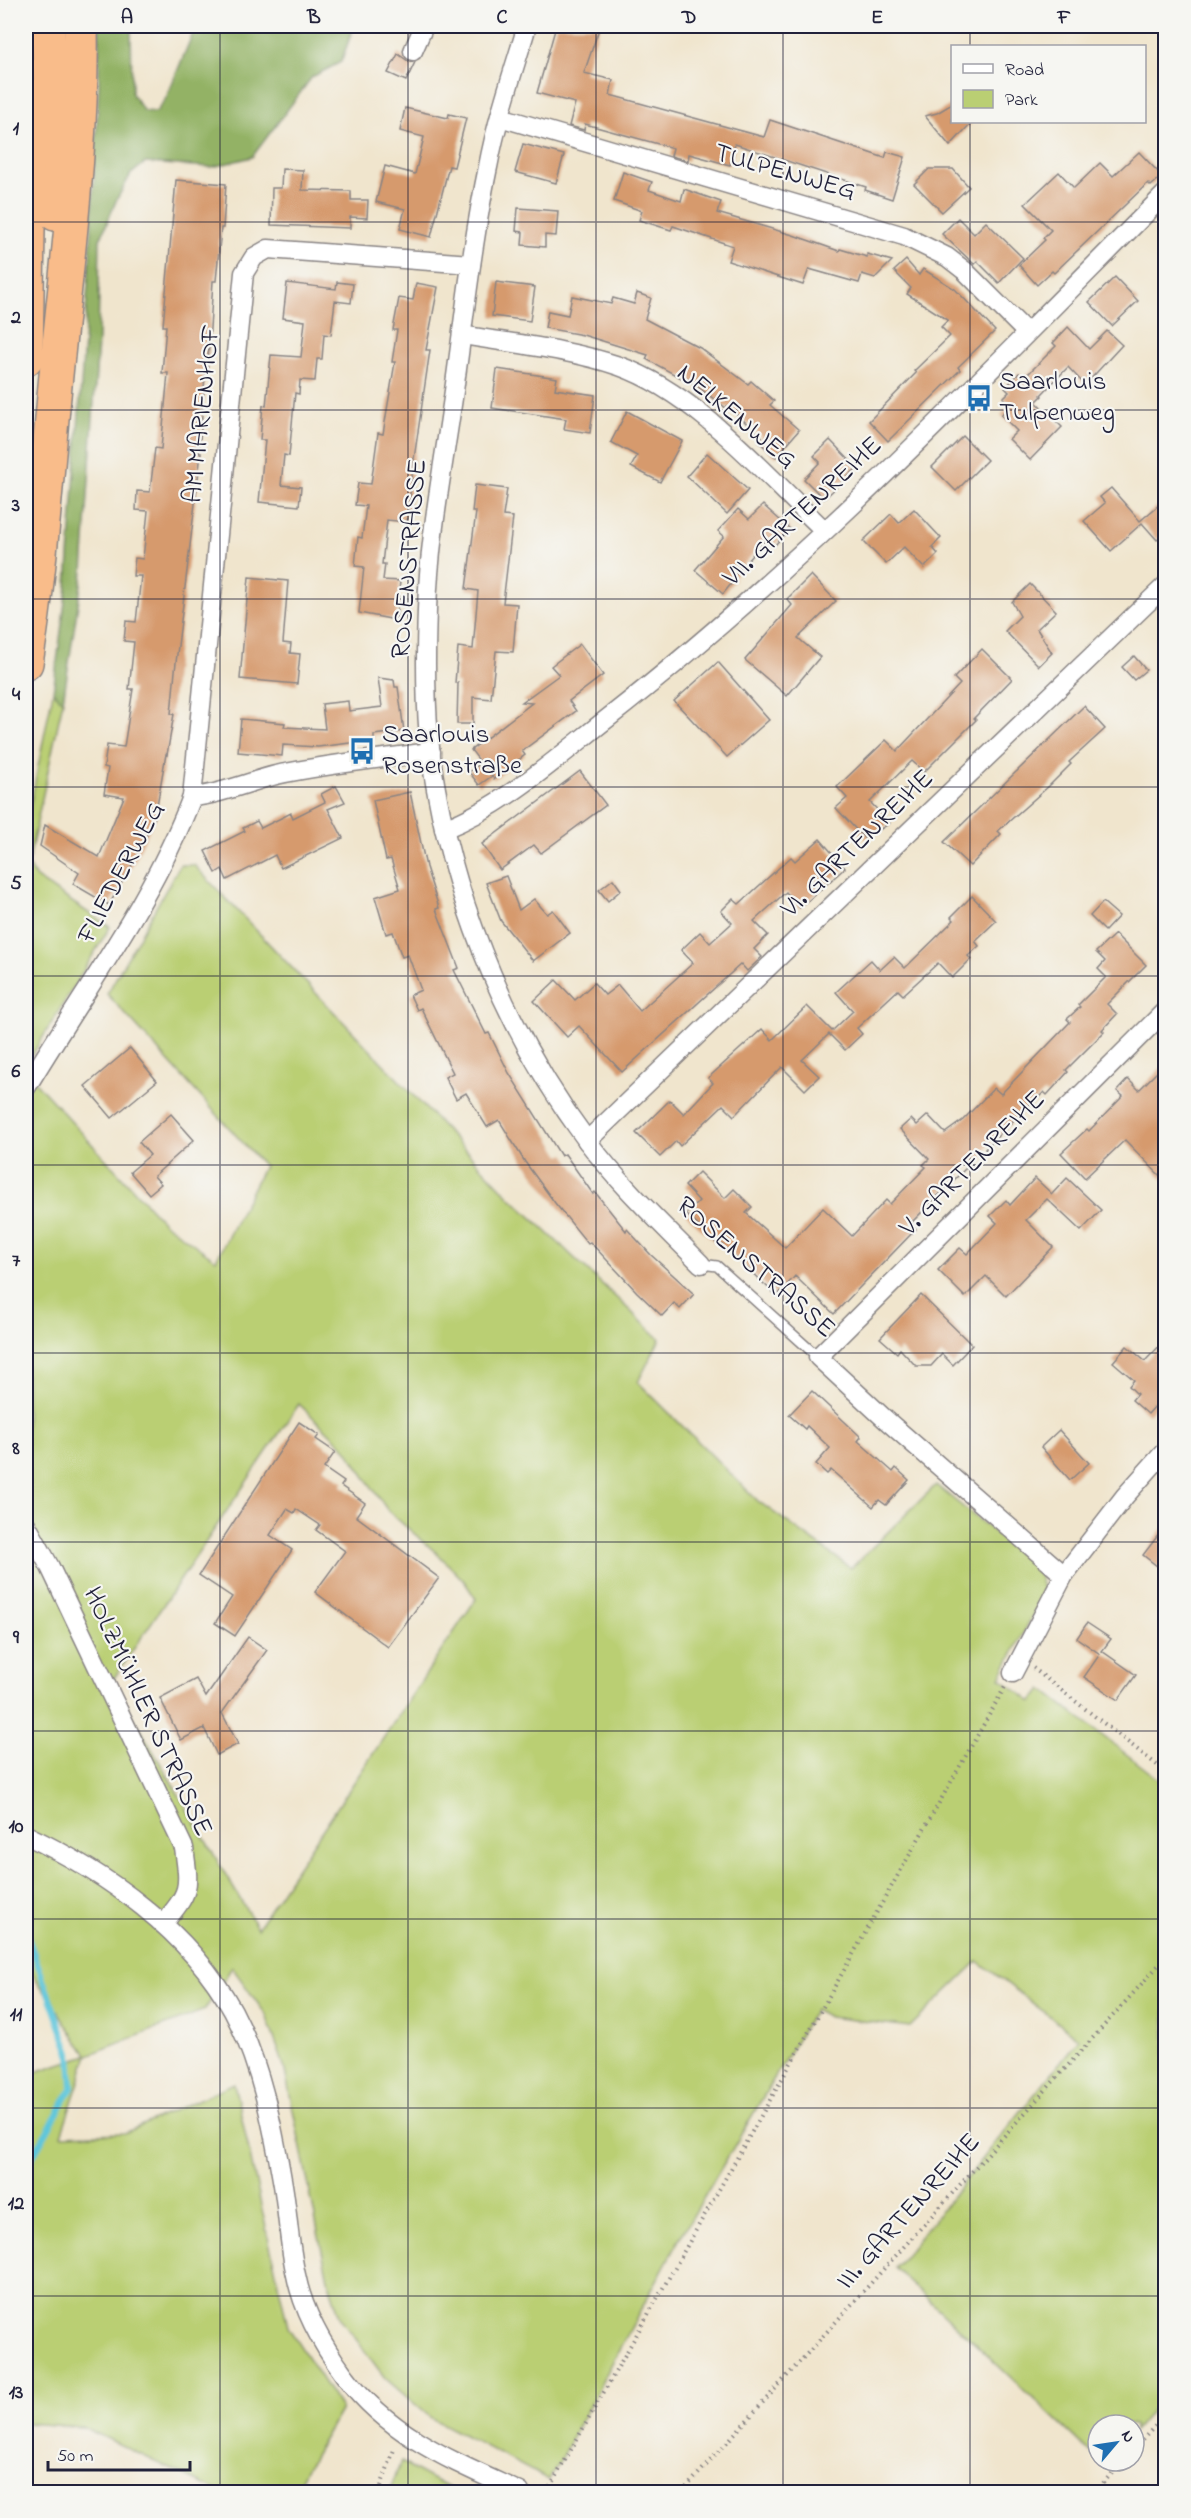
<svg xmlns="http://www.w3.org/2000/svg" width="1191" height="2518" viewBox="0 0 1191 2518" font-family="'Indie Flower',sans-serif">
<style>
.green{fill:#bacf73;stroke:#6e7857;stroke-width:1.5;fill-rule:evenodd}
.forest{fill:#93b265;stroke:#5a6a50;stroke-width:1.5}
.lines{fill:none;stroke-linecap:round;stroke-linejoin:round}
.stream{stroke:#5fc6db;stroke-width:6}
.building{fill:#d69a6d}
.lane-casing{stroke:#898484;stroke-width:12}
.street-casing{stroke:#898484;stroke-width:21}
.highway-casing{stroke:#898484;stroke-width:36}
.path{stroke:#898484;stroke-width:4;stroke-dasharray:1.5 4.5;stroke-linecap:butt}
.lane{stroke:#fff;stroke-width:9}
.street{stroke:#fff;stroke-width:18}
.highway{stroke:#f9bc8a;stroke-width:33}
.grid{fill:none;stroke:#22223b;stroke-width:1.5;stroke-opacity:0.55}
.labels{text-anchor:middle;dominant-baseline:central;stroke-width:4.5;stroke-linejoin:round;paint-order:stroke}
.street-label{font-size:27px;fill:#22223b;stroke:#f6f6f2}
.poi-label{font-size:27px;fill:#22223b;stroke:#f6f6f2;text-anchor:start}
.neatline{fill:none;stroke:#22223b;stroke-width:2}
.grid-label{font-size:20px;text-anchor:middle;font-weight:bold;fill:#22223b}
</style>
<rect width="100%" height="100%" fill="#f6f6f2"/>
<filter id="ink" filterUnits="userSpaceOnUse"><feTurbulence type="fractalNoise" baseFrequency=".0167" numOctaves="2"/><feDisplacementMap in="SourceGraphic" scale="12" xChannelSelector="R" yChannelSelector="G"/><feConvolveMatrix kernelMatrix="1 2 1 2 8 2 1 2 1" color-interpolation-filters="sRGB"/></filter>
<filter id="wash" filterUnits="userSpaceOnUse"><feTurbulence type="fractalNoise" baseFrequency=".008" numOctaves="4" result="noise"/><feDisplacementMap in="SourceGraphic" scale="24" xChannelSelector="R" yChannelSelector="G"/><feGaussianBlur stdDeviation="1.35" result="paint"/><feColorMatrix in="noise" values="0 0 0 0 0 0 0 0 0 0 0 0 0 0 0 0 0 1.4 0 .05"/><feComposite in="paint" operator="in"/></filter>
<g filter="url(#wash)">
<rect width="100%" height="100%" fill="#f0e5cd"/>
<g class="green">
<path d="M53,692L63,701L28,864L36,878L110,927L26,1065V826Z"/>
<path d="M180,865H194L511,1198L660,1339L638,1382L758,1501L851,1568L936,1485L1037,1567L1043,1588L1039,1603L1000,1678L1032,1702L1042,1689L1165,1784V2394L1134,2431V2425H1098V2460L895,2268L1079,2039L978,1961L910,2027L829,2017L815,2009L677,2243L549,2480L431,2418L385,2378L341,2319L328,2280L284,2066L266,2015L232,1967L205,2010L88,2055L61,2135L125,2133L234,2083L288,2327L341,2409L293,2492H219L83,2427L26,2423V2075L87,2055L26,1964V1072L163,1222L216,1260L264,1166L107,994ZM299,1404L346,1449L388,1511L440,1556L464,1581L476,1599L257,1928L112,1681Z"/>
<path d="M401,2462L456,2492H389Z"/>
</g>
<path class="forest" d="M99,26H131L132,94L144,111L156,112L166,98L196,26H354L341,62L312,77L252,157L212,167L145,163L131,174L116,201L100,240L98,341L83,572L63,701L53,692L67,586L90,255L99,84Z"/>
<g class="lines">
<path class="stream" d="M26,1932L70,2053L72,2088L26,2168"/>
</g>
<g id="blocks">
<g class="building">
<path d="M556,26H600L584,73L613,80L610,95L764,137L770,120L885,158L887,152L905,157L892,199L865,190L866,187L735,144L730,165L689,154L688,161L671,156L673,148L585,124L584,130L569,126L575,103L537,93Z"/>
<path d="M398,54L408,61L415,62L406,81L388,73Z"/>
<path d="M952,104V122H972L950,146L925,116L937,113Z"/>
<path d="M405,108L448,118L449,114L466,118L454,167L449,166L431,237L400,229L405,209L376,202L385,166L415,174L424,137L400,131Z"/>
<path d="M523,144L564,155L556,183L515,172Z"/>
<path d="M1139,152L1162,176L1151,186L1148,183L1054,273L1052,271L1037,285L1019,265L1045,240L1043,238L1051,230L1025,204L1059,172L1074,188L1100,163L1113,176Z"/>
<path d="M282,169L303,170L302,190L351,191V200H368L367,218L350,217V228L271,225L272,188H281Z"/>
<path d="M929,169H953L969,187L942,212L914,184Z"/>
<path d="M623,172L652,182L649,190L681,201L684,189L721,202L717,213L793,235L839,251L840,249L867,257V254L892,261L875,278L862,274L859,283L809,269L803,285L728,261L733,246L673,226L671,230L639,220L642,211L614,201Z"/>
<path d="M176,180L226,184L223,228H221L216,281H213L207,376H205L199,453H201L175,671L171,714H174L167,755L166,754L155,817L135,860L109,905L73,884L79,873L40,846L45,825L99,857L124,797L104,794L108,768L104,767L107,745L124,747L133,689H129L134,642L124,641L126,621L136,622L141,576H133L135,558L143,559L148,511L136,510L137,491L150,492L155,448L161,449L168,373H162L166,326H163Z"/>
<path d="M518,208L558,211L556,236L545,235V247L522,245L523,232L516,231Z"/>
<path d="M958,218L974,234L986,222L1023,258L999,283L977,261L974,264L942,234Z"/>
<path d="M906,260L919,275L923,269L955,289L995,331L958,367L960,370L888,441L869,421L916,373L914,371L950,336L941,327L948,320L907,294L911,288L894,271Z"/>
<path d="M1115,277L1138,301L1112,326L1089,302Z"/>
<path d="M337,282L353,284L351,303L335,301L331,335L324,334L322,359H317L315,381L300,380L299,394L295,393L289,456L284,455L281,485L301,487L299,506L259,502L265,440H260L263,405L266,406L271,355L301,357L305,321L283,318L287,283L336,289Z"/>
<path d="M496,282L535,287L530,321L492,316Z"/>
<path d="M416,283L438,287L426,350H430L414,459L407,522L387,520L382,564H385L383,580L400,581L396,620L359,613L364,567L355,566L358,537L362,538L366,506L355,505L358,483L371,484L378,433L383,434L395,362H392L397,330H393L399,298L413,300Z"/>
<path d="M637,293L651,298L645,319L700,348L748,384L751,381L774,401L770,405L799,430L776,457L759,442L762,437L727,406L726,408L682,375L681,378L646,359L648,355L583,335L545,328L548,311L568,315L572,296L611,304L613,298L634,304Z"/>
<path d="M1068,327L1089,349L1107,331L1122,345L1085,385L1068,367L1041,395L1042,396L1036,402L1062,427L1030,460L1009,439L1017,431L1001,415L1011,405L1003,398L1009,392L1005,388L1019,373L1024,378L1056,346L1053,343Z"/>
<path d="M497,369L557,378L555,389L595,395L590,433L564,429L566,419L492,408Z"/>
<path d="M627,411L682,441L660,482L631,467L637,456L611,442Z"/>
<path d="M963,436L987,460L956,491L932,467Z"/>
<path d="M830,440L857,468L824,499L804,479L820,462L814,456Z"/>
<path d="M707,453L748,490L727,514L687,476Z"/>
<path d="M475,485L507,489L503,516L513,517L503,603L517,604L513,652L496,651L491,699L473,697V724H457L458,683H455L458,647L473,649L478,591L466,589L476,512H472Z"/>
<path d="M1111,488L1140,521L1166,499V532L1157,540L1142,523L1111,551L1084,521L1105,503L1100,497Z"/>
<path d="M763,505L790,529L774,546L766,539L733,577L735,579L723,594L695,570L724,536L718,531L738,509L749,519Z"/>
<path d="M914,509L941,538L932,547L938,554L924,568L904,547L886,564L863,541L891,514L899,523Z"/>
<path d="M811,575L836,601L798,638L820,657L787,696L745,660L792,605L787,599Z"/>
<path d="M249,577L288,581L283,643L291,644L290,653L300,654L297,684L240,679Z"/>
<path d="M1030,584L1056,611L1037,629L1052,653L1039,666L1005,631L1020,616L1012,602Z"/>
<path d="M580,644L603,675L569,701L576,711L522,751L525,755L509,767L494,779L492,776L479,785L469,772L481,763L471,750L532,703L522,702L559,675L551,666Z"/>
<path d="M982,649L1012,679L974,718L976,720L924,772L912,761L870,802L890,823L865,839L836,808L847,798L837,787L886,740L897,751L960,684L954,678Z"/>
<path d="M1134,656L1146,670L1134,680L1122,667Z"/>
<path d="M718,662L769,720L727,757L674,701Z"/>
<path d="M378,678L394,680L395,687H398L404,731L374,735V740L318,747L283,745L282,756L238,752L241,719L285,723L284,727L325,729L322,704L348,701L349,711L382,707Z"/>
<path d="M1084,706L1105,729L1069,762L1071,764L1049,786L998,831L1001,834L970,866L944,842Z"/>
<path d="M580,771L606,805L541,853L534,845L500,870L482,844Z"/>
<path d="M336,786L345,802L328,809L343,838L281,868L275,855L227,880L222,869L216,873L205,851L245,831L243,828L257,821L261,828L291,813L293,818L325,802L321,794Z"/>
<path d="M410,792L426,867L439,908L436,909L459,968L454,970L486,1034L489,1033L509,1073L561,1156L565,1154L593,1194L595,1192L626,1231L627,1229L651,1255L694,1294L680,1309L674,1303L662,1316L637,1292L590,1242L588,1244L555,1203L525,1162L499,1120L487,1127L466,1093L456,1099L445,1077L453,1073L421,1008L417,1010L410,995L421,990L408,955L402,957L393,932L386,934L375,897L400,889L391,859L386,860L373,800Z"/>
<path d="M820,839L845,868L800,908L786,892L754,921L768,935L754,949L762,957L747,971L741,964L622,1072L579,1026L567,1037L534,1001L556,980L575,1000L594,983L605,995L618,985L640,1011L693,963L681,950L700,932L710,943L732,923L721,911L733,899L739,904L791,857L795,861Z"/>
<path d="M506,876L519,910L534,899L547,914L553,910L570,933L533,961L501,921L486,883Z"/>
<path d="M613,879L621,890L608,901L599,890Z"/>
<path d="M972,896L996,921L975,941L979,946L968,956L971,959L952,978L938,963L903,995L898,990L857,1028L862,1034L845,1050L829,1034L802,1060L819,1076L805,1090L782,1067L734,1116L723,1105L680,1146L676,1141L660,1157L636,1133L670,1100L684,1114L713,1083L708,1078L762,1029L772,1040L807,1006L832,1031L853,1011L836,992L871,960L880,970L894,957L905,968L954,920L951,917Z"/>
<path d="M1103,902L1119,916L1105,931L1090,916Z"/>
<path d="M1115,934L1146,965L1107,1004L1117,1014L1102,1030L1104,1032L1066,1070L1068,1072L1047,1095L1044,1092L1033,1103L1032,1102L985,1149L988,1152L974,1166L971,1163L910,1224L916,1229L834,1314L795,1276L777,1296L718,1241L716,1243L686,1214L699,1201L685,1186L699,1172L725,1198L734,1189L752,1207L746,1213L785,1248L823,1208L852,1236L886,1200L890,1204L926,1167L923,1165L929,1159L900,1129L911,1119L917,1125L928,1115L945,1133L963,1120L994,1088L1001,1094L1070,1022L1067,1019L1080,1007L1078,1005L1106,977L1098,969L1105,961L1096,952Z"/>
<path d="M130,1048L157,1081L112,1118L85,1086Z"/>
<path d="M1166,1063V1182L1125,1140L1085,1178L1061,1153L1087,1129L1089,1131L1123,1096L1117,1091L1128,1079L1139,1090Z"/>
<path d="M171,1114L194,1140L154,1176L161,1184L149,1194L130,1172L150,1155L139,1142Z"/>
<path d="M1035,1178L1052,1194L1067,1178L1101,1210L1081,1231L1047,1199L1026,1220L1053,1247L1006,1296L986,1276L965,1297L938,1270L960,1248L967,1254L997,1223L990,1216L1006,1200L1010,1205Z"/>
<path d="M921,1295L972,1345L953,1365L942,1354L931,1366H916L900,1349L897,1353L880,1338Z"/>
<path d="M1166,1339V1394L1148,1414L1132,1400L1137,1394L1129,1386L1134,1380L1113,1362L1127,1346L1145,1361Z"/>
<path d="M812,1391L861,1437L858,1441L893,1472L896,1468L909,1480L886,1505L879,1500L873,1507L831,1470L827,1474L816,1464L830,1448L807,1426L805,1429L789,1415Z"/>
<path d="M299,1422L319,1435L316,1439L335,1452L324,1468L344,1482L341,1486L365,1503L356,1516L439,1578L388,1647L315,1592L345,1551L316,1530L320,1525L296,1509L294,1513L287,1509L270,1535L292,1550L235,1636L215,1623L232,1597L199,1575Z"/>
<path d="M1059,1430L1089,1463L1070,1480L1041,1447Z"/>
<path d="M1166,1525V1573L1143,1555Z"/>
<path d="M1087,1623L1111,1639L1102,1651L1136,1675L1118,1700L1084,1677L1100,1654L1077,1638Z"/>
<path d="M248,1637L267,1650L222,1713L238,1744L217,1755L204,1728L181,1740L160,1698L196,1679L206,1697Z"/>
</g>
</g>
</g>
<g filter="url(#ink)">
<use href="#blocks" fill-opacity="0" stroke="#898484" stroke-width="1.5"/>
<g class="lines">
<defs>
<path id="lane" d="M701,1264L717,1266L818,1357"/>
<g id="street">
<path d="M527,26C513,72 497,119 488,167C472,243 464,321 453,398C443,468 429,539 427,610C425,668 425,731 436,789C459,915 511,1039 588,1142C621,1186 662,1224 701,1264"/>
<path d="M413,51L424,26"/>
<path d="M500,117L904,236L947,257L965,271L1026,332"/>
<path d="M462,335C514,344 569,349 619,366C696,393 765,474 824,530"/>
<path d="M192,797C222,794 248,782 276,775C327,764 379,759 431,752"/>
<path d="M444,829C504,806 558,757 608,718C809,561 986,374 1166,193"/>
<path d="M26,1088C83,992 152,902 192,797L244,273L254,257L268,249L471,264"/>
<path d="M587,1141L1166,585"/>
<path d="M26,1524L50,1567L184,1848C190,1890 190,1891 163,1924"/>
<path d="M1064,1575L885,1419L818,1357L1166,1010"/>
<path d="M1013,1673L1064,1575L1125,1496L1166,1450"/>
<path d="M26,1835C107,1873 189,1931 233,2011C261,2064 273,2127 283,2185C288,2215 289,2245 296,2275C303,2311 323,2346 345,2376C391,2437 453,2461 520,2492"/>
</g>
<g id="highway">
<path d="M48,26L55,214"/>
<path d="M26,135L28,229L26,359"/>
<path d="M26,663C42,564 47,464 57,365C68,252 83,139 81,26"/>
</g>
</defs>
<use href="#lane" class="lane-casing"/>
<use href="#street" class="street-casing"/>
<use href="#highway" class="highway-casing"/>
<g class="path">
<path d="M1033,1668L1166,1772"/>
<path d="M1134,2449L1166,2414"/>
<path d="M379,2492L395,2447"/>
<path d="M547,2492L1005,1687"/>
<path d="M682,2492L1166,1957"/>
<path d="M1095,2492L1123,2461"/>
</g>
<use href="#lane" class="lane"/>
<use href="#street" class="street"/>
<use href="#highway" class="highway"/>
</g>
</g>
<path class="grid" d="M220,26V2492M408,26V2492M596,26V2492M783,26V2492M970,26V46M970,122V2492M26,222H1166M26,410H1166M26,599H1166M26,787H1166M26,976H1166M26,1165H1166M26,1353H1166M26,1542H1166M26,1731H1166M26,1919H1166M26,2108H1166M26,2296H1166"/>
<defs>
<symbol id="bus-bare" viewBox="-9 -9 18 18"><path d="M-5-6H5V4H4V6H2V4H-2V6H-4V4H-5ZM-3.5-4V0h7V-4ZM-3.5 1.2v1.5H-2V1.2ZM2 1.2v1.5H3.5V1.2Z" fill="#1f6fb2" stroke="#f6f6f2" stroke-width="2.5" paint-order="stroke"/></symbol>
</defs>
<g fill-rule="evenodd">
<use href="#bus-bare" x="960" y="379" width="38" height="38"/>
<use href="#bus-bare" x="343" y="732" width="38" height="38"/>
</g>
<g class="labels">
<g class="street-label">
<text transform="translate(785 173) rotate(16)">TULPENWEG</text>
<text transform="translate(203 414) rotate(-84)">AM MARIENHOF</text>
<text transform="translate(736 417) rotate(40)">NELKENWEG</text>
<text transform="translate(803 512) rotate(-43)">VII. GARTENREIHE</text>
<text transform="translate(410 559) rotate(-85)">ROSENSTRASSE</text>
<text transform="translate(858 844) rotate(-44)">VI. GARTENREIHE</text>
<text transform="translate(122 873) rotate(-62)">FLIEDERWEG</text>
<text transform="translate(973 1164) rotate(-45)">V. GARTENREIHE</text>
<text transform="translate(755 1268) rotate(41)">ROSENSTRASSE</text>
<text transform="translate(147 1712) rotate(65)">HOLZMÜHLER STRASSE</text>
<text transform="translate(909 2212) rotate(-48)">III. GARTENREIHE</text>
</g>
<g class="poi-label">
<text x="999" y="382">Saarlouis<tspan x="999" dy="31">Tulpenweg</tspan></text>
<text x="382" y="735">Saarlouis<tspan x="382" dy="31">Rosenstraße</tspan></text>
</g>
</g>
<rect width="1191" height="2518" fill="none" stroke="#f6f6f2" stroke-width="66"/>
<rect x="951" y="45" width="195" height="78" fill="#f6f6f2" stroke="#a1a1a9" stroke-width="1.5"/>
<rect x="963" y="64" width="30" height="9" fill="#ffffff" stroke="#a1a1a9" stroke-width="1.5"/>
<text x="1005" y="75" font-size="18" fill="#22223b">Road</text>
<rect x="963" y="90" width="30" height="18" fill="#bacf73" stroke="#a1a1a9" stroke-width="1.5"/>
<text x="1005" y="105" font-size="18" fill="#22223b">Park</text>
<g transform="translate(1116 2443) rotate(61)"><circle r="28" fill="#f6f6f2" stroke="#a1a1a9" stroke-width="1.5"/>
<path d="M0-4.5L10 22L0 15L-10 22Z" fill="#1f6fb2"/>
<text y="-9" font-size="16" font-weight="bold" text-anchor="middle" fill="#22223b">N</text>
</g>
<path d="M48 2461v9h142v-9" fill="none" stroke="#22223b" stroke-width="3"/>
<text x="57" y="2461" font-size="18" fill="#22223b" stroke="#f6f6f2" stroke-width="4.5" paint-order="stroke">50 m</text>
<rect x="33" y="33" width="1125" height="2452" class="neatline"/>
<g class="grid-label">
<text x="127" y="23">A</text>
<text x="314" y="23">B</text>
<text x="502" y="23">C</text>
<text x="689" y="23">D</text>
<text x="877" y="23">E</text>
<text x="1064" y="23">F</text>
<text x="16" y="134">1</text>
<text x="16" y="323">2</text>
<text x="16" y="511">3</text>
<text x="16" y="700">4</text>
<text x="16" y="889">5</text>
<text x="16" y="1077">6</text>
<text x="16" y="1266">7</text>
<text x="16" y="1454">8</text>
<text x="16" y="1643">9</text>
<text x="16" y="1832">10</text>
<text x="16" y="2020">11</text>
<text x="16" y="2209">12</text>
<text x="16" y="2398">13</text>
</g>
</svg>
